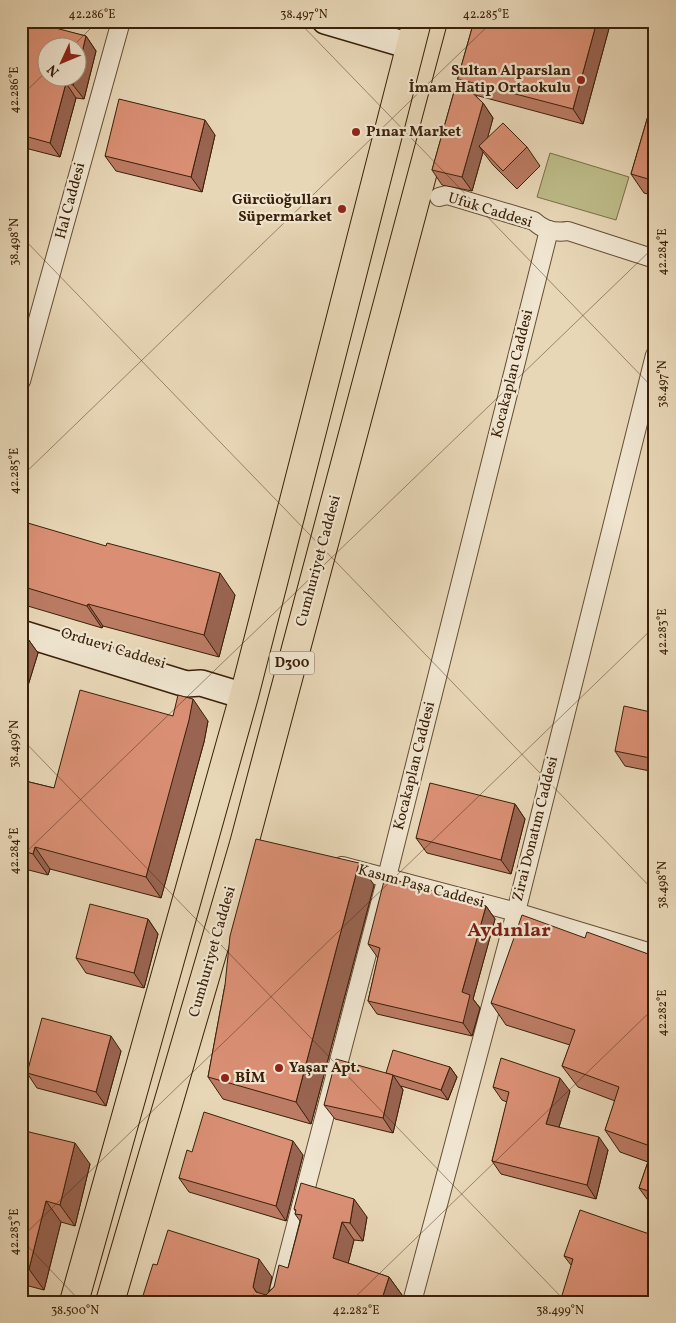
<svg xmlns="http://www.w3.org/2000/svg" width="676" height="1323" viewBox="0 0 676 1323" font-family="Vollkorn,serif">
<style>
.park{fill:#bdbc89;stroke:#7c6e48}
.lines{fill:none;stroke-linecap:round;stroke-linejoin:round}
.street-casing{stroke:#664e34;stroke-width:20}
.secondary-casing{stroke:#3a2008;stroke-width:28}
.highway-casing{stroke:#3a2008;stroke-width:30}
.street{stroke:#f0e5d0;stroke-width:18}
.secondary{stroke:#f0e5d0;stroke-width:25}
.highway{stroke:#e8d7b7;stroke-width:28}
.wall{fill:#bb7b64;stroke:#3a2008}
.shaded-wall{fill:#996451;stroke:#3a2008}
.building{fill:#da8f74;stroke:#3a2008}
.ticks{fill:none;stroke:#3a2008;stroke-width:1;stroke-opacity:0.45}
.poi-dot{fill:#8f2418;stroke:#f0e5d0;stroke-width:2}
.labels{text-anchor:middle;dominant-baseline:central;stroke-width:4.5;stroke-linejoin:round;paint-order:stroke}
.shield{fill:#f0e5d0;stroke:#715b44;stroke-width:1}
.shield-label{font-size:14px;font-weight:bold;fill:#3a2008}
.poi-label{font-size:15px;font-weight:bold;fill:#3a2008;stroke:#f0e5d0;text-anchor:start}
.street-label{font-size:15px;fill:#3a2008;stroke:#f0e5d0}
.district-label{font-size:20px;font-weight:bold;fill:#7a1f14;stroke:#f0e5d0}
.neatline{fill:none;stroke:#3a2008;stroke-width:2}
.ticks-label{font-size:12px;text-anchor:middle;fill:#3a2008}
</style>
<rect width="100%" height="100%" fill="#e8d7b7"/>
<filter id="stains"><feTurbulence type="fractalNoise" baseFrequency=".004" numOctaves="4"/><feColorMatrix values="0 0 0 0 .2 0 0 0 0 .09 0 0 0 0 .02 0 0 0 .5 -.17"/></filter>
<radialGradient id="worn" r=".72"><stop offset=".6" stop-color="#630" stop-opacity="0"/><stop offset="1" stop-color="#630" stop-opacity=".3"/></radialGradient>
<path class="park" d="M550,153L629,177L616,220L537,197Z"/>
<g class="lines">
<defs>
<g id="street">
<path d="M439,197L447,195L534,221C543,230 555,233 568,231L655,259"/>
<path d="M21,381L121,21"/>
<path d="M342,866L516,912L655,954"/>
<path d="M276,1302L387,877L549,230"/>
<path d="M412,1302L516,912L655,355"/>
</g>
<g id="secondary">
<path d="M325,21L410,46"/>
<path d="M21,633L186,684L201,683L244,696"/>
</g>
<g id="highway">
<path d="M74,1302L244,696L417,21"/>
<path d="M110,1302L244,844L463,21"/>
</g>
</defs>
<use href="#street" class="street-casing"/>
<use href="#secondary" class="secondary-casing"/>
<use href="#highway" class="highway-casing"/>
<use href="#street" class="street"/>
<use href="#secondary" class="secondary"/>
<use href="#highway" class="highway"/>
</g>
<g class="wall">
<path d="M21,21L86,36L96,51L84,99L76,98L60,157L21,147Z"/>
<path d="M474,21H611L583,124L475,95L483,103L493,118L487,139L527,147L540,166L517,189L493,165L483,152L472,191L442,185L432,170Z"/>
<path d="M655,92V196L644,193L631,174Z"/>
<path d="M215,135L202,192L116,171L105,156Z"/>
<path d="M21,521L235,595L219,657L103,626L102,628L21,604Z"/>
<path d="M21,631L23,632L38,653L26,692L21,690Z"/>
<path d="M655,713V772L625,766L615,751Z"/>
<path d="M173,716L208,721L204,742L161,898L50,869L48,875L21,868V780L54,788Z"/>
<path d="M515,804L525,819L511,874L427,853L416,838Z"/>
<path d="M374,885L311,1124L223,1099L208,1077L225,985Z"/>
<path d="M486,906L495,919L473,999L480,1008L472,1036L377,1014L368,1001L378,958L368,944Z"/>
<path d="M148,919L158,934L144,988L86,973L76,958Z"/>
<path d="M585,938L651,955L655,952V1210L639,1188L648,1162L620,1152L605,1130L615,1101L578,1087L562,1066L570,1045L506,1025L491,1003Z"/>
<path d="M121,1051L106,1106L37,1088L27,1073Z"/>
<path d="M450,1067L457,1077L448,1100L401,1086L403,1090L393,1133L335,1119L324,1105L386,1073Z"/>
<path d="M493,1087L570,1091L559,1127L608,1150L596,1199L501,1174L492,1161L507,1102L502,1100Z"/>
<path d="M21,1130L90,1164L75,1226L61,1222L44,1290L21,1284Z"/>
<path d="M192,1152L303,1155L286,1221L189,1192L179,1178Z"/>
<path d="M294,1209L367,1217L363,1241L354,1240L348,1263L389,1277L402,1295L399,1302H141L157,1265L272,1277L268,1292L274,1287L288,1268L300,1221L295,1214L296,1212Z"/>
<path d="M655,1236L571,1265L564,1256Z"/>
</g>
<g class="shaded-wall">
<path d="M597,21H611L583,124L573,109Z"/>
<path d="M86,36L96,51L84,99L73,85L75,78H78V69Z"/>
<path d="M66,83L76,98L60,157L50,143Z"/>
<path d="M483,103L493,118L484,151L479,146L483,152L472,191L462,177Z"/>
<path d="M205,120L215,135L202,192L191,177Z"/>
<path d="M220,573L235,595L219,657L204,635Z"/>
<path d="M88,604L103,626L102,628L87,606Z"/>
<path d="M23,632L38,653L26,692L21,684V637Z"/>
<path d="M193,699L208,721L204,742L161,898L146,877Z"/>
<path d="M515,804L525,819L511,874L501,860Z"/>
<path d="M35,847L50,869L48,875L33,854Z"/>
<path d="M359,863L374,885L311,1124L296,1102Z"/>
<path d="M486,906L495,919L473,999L480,1008L472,1036L463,1023L462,992Z"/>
<path d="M148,919L158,934L144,988L134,973Z"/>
<path d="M111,1036L121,1051L106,1106L96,1092Z"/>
<path d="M450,1067L457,1077L448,1100L441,1090Z"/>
<path d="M393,1075L403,1090L393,1133L383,1118Z"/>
<path d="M560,1078L570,1091L556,1137L546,1124Z"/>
<path d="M599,1137L608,1150L596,1199L587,1185Z"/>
<path d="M293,1141L303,1155L286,1221L276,1206Z"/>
<path d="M75,1143L90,1164L75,1226L60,1205Z"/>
<path d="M354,1199L367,1217L363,1241L350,1223Z"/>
<path d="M46,1201L61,1222L44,1290L29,1269Z"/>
<path d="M342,1222L354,1240L345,1276L333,1258Z"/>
<path d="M259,1259L272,1277L267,1299L260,1297L253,1287Z"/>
<path d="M389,1277L402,1295L399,1302H381Z"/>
<path d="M253,1295L257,1302H251Z"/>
</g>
<g class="building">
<path d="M21,21H29L86,36L78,69V48H48V78H75L73,85L66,83L50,143L21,135Z"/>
<path d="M474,21H597L573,109L458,79L483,103L462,177L432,170Z"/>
<path d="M655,92V181L631,174Z"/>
<path d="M119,99L205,120L191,177L105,156Z"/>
<path d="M503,123L527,147L503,171L479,146Z"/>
<path d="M21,521L106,546L107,543L220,573L204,635L88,604L87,606L21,586Z"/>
<path d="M80,690L173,716L178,695L193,699L189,720L146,877L35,847L33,854L21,850V780L54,788Z"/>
<path d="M624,706L655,713V759L615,751Z"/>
<path d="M430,783L515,804L501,860L416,838Z"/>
<path d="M256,839L359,863L296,1102L208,1077L225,985L230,936Z"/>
<path d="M385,877L486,906L462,992L470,995L463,1023L368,1001L380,948L368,944Z"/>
<path d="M90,904L148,919L134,973L76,958Z"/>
<path d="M522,915L585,938L587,932L651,955L652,951L655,952V1193L639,1188L653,1147L605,1130L619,1087L562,1066L575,1030L491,1003Z"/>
<path d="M42,1018L111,1036L96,1092L27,1073Z"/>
<path d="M393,1050L450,1067L441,1090L386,1073Z"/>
<path d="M501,1058L560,1078L546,1124L599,1137L587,1185L492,1161L509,1092L493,1087Z"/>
<path d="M336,1059L393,1075L383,1118L324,1105Z"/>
<path d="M204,1112L293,1141L276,1206L179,1178L187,1150L192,1152Z"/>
<path d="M21,1130L75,1143L60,1205L46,1201L29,1269L21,1267Z"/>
<path d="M301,1183L354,1199L350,1223L342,1222L333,1258L389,1277L381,1302H277L253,1295L251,1302H141L153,1264L157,1265L168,1230L259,1259L253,1287L256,1292L266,1295L274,1287L279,1265L288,1268L302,1215L295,1214L296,1210L294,1209Z"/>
<path d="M580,1210L655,1236V1302H560L573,1259L564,1256Z"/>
</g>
<path class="ticks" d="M298,21L655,390M71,48L98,21M21,96L48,70M21,236L655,892M21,477L493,21M21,738L566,1302M21,857L655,246M21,1238L655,626M21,1239L81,1302M350,1302L655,1007"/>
<g class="poi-dot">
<circle cx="581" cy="80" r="5"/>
<circle cx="356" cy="132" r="5"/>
<circle cx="342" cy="209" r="5"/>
<circle cx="279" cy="1068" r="5"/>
<circle cx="225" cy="1078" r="5"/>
</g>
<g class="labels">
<rect class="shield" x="269.5" y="651.5" width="45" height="23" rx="4"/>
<g class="shield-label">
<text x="292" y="663">D300</text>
</g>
<g class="poi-label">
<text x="571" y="71" text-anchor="end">Sultan Alparslan<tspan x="571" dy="17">İmam Hatip Ortaokulu</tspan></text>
<text x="366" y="132">Pınar Market</text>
<text x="332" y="200" text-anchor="end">Gürcüoğulları<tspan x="332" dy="17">Süpermarket</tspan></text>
<text x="289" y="1068">Yaşar Apt.</text>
<text x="235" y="1078">BİM</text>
</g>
<g class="street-label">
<text transform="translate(71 201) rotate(-75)">Hal Caddesi</text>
<text transform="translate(490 211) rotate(17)">Ufuk Caddesi</text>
<text transform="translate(513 374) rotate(-76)">Kocakaplan Caddesi</text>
<text transform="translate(319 561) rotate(-75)">Cumhuriyet Caddesi</text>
<text transform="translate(113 649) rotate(17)">Orduevi Caddesi</text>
<text transform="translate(415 766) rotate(-76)">Kocakaplan Caddesi</text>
<text transform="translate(536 829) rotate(-76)">Zirai Donatım Caddesi</text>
<text transform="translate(421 887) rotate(15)">Kasım Paşa Caddesi</text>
<text transform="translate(213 952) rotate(-74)">Cumhuriyet Caddesi</text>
</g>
<g class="district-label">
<text x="509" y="931">Aydınlar</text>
</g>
</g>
<rect width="676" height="1323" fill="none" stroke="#e8d7b7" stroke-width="55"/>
<g transform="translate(62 62) rotate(226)"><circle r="24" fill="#f0e5d0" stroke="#a79680"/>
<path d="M0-4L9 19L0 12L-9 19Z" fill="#8f2418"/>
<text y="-8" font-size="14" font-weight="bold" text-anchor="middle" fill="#3a2008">N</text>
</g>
<rect x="28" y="28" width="620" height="1268" class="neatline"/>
<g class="ticks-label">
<text x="92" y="18">42.286°E</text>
<text x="304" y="18">38.497°N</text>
<text x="486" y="18">42.285°E</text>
<text transform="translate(14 90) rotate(-90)" y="4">42.286°E</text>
<text transform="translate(14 242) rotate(-90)" y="4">38.498°N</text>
<text transform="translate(662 252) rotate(-90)" y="4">42.284°E</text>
<text transform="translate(662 384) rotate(-90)" y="4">38.497°N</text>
<text transform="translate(14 471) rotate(-90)" y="4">42.285°E</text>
<text transform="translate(662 632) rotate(-90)" y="4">42.283°E</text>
<text transform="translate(14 744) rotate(-90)" y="4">38.499°N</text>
<text transform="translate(14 851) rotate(-90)" y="4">42.284°E</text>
<text transform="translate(662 885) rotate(-90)" y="4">38.498°N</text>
<text transform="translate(662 1013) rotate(-90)" y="4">42.282°E</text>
<text transform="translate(14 1232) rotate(-90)" y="4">42.283°E</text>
<text x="75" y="1314">38.500°N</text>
<text x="356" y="1314">42.282°E</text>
<text x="560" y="1314">38.499°N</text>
</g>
<rect width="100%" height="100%" filter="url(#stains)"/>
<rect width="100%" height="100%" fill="url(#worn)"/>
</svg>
